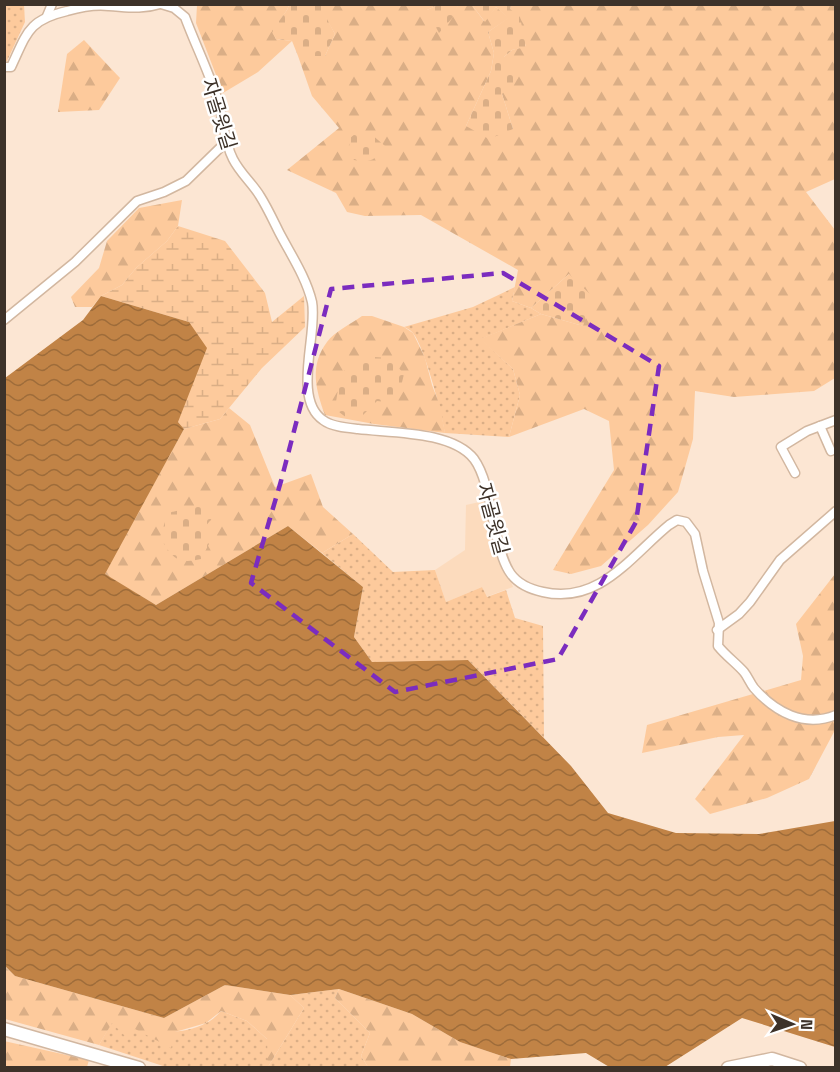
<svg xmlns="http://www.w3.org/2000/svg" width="840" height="1072" viewBox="0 0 840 1072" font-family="'Space Grotesk','Noto Sans KR',sans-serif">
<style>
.built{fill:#fcdbbd}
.green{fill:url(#green-dots)}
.forest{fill:url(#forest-firs)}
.wetland{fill:url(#wetland-marsh)}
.cemetery{fill:url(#cemetery-stones)}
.water{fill:url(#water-waves)}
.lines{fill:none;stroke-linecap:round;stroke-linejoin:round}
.street-casing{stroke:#d2b7a0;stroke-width:11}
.secondary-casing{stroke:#d2b7a0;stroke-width:15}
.street{stroke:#fff;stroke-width:8}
.secondary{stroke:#fff;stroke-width:12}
.marked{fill:none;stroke:#7b2cbf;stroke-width:4.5;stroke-dasharray:12 8;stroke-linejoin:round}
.labels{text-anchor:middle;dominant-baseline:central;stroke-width:5;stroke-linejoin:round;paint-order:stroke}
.street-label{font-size:20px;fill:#3d3229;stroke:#fff}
</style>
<defs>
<pattern id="green-dots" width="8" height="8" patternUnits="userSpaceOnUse" patternTransform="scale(1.5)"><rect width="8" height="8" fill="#fdca9c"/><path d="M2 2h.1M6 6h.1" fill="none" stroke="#daae86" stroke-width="1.8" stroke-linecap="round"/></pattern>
<pattern id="forest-firs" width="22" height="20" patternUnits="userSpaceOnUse" patternTransform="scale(1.5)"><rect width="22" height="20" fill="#fdca9c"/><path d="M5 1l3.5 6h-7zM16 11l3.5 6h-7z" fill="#daae86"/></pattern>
<pattern id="wetland-marsh" width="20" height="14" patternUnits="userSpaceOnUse" patternTransform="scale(1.5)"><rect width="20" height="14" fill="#fdca9c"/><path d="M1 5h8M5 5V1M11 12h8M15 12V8" fill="none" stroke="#daae86"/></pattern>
<pattern id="cemetery-stones" width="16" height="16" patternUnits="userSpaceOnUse" patternTransform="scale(1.5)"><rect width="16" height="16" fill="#fdca9c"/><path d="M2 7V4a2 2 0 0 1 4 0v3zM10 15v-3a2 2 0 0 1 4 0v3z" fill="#daae86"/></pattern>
<pattern id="water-waves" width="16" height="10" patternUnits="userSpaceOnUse" patternTransform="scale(1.5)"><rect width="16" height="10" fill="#c18346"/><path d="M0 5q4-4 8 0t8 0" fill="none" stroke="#9e6c3a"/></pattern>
</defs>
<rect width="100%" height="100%" fill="#fce6d3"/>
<path class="built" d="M484,501L513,587L486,597L482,587L446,602L435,570L465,550L466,505Z"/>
<g class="green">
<path d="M5,4L24,5L25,22L7,61L5,62Z"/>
<path d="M515,287L512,301L531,308L541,314L481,339L513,369L520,395L509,437L445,433C442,414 424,344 412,332C410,330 407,328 404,327L473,307Z"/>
<path d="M353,534L393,572L435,570L446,602L482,587L487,597L506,590L515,618L543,626L544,738L468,660L372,662L354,637L363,587L322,553Z"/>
<path d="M339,989L335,998L370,1033L361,1056L368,1067H268L304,1008L290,995Z"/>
<path d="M221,1011L247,1021L268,1040V1067H166L99,1045L112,1022C141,1031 179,1038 206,1023C212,1021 217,1015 221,1011Z"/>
</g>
<g class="forest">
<path d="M197,5H289L287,10L273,31L276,39L292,41L258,72L223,93L196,23Z"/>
<path d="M323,5H438L427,10L454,12L458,5H472L484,21L496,7L509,18L488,32L494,53L491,71L466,126L513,129L502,94L504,57L512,50L526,46L510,9L511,5H835V179L806,192L835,230V378L814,391L734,397L695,391L693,439L678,492L648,525L601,566L571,574L553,570L614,470L609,421L584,409L509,437L520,395L513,369L480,339L541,314L583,326L569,274L531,308L512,301L518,270L421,215L365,216L347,212L336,193L287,170L339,128L312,96L298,56H325L335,34L320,8Z"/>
<path d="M84,40L120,78L99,110L58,112L67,54Z"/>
<path d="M182,200L178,226L167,241L136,268L122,285L101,296L92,307H75L71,297L99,268L107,241L139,208Z"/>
<path d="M362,316H372L404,327L413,333L425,358L432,385L440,406L445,433L374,424L325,415C316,390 309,366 327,342C334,332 351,324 362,316Z"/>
<path d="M229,408L250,425L275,487L311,474L323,507L353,534L322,553L288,526L156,605L104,574L184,429L220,419Z"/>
<path d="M835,574V730L809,779L767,798L710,814L695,799L744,735L718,737L642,753L647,725L801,680L803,656L796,624Z"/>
<path d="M4,966L15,976L164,1018L225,985L290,995L304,1008L268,1067L267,1039L247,1021L221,1011L206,1023L175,1032L171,1048L135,1029L126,1037L112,1023L99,1045L5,1019Z"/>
<path d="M339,989L412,1014L460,1042L511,1059L510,1067H368L361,1056L370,1033L335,998Z"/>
<path d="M4,1041L89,1060L87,1067H5Z"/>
</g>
<path class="wetland" d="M178,226L225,241L265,293L272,322L304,296L305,327L262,368L220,419L184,429L178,422L189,322L101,296L122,285L136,268L167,241Z"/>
<g class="cemetery">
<path d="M323,5L321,8L335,34L325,56H298L292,41L276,39L272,31L287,10L289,5Z"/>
<path d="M438,5H458L453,17L439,33L427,10Z"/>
<path d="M472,5H511L510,9L520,17L526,47L512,50L504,57L518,78L502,94L513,129L489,139L466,126L491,71L494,53L488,32L508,18L496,7L485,22Z"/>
<path d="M360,130L371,134L385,146C375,159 372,164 354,160L349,150L350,138Z"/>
<path d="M569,274L593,297L583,326L541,314L531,308Z"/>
<path d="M373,357L390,358L404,374L397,403L377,401L361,417L347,418L335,409C340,380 338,361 373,357Z"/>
<path d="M205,504L214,516L204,528L209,544L201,559C176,565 172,557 160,537L168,513Z"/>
</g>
<path class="water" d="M101,296L189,322L207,348L178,422L184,429L105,574L156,605L288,526L363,587L354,637L372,662L468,660L571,766L608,813L676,833L759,834L835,821V1047L742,1018L665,1067L611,1068L586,1053L511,1059L460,1042L412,1014L339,989L290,995L225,985L164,1018L15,976L5,966V378L83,320Z"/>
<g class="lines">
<defs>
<g id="street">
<path d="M161,4L174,8L185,17C195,44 208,70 217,98C224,118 223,140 233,159C240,173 252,183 260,196C267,207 273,220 279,232C291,255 306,277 312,302C318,333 292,399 323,420C332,427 348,428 358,429C392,433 452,431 474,459C488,478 491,515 497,538C505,568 510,585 543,592C599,605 631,556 669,525L677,520L686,522L695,534L703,571L719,623L718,646C726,656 736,663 744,672C748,677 750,683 754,688C775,712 804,728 836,715"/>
<path d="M47,16L52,4"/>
<path d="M4,67H11C27,33 28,20 67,11C81,7 94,4 109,6C127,7 141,10 160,4"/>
<path d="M4,320L75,262L137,201L164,192L186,181L226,142"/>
<path d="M820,426L831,451"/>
<path d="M795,473L781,447L807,431L836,420"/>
<path d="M717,630L739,614L750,602L780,560L836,511"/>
</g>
<g id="secondary">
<path d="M4,1029L139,1068"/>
<path d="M728,1068L772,1059L800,1068"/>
</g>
</defs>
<use href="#street" class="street-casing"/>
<use href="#secondary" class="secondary-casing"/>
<use href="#street" class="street"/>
<use href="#secondary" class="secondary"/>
</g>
<path class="marked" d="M503,273L659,366L636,522L558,659L395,692L251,583L281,481L331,289Z"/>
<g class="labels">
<g class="street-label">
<text transform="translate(219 114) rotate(73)">자골윗길</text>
<text transform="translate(493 519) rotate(75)">자골윗길</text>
</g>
</g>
<rect width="840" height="1072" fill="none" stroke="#3d3229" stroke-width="12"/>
<g transform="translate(792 1024) rotate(92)" stroke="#ffffff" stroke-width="4.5" paint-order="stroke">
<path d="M0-4.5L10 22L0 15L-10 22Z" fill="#3d3229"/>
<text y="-9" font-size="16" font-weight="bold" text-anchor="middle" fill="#3d3229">N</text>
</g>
</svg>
